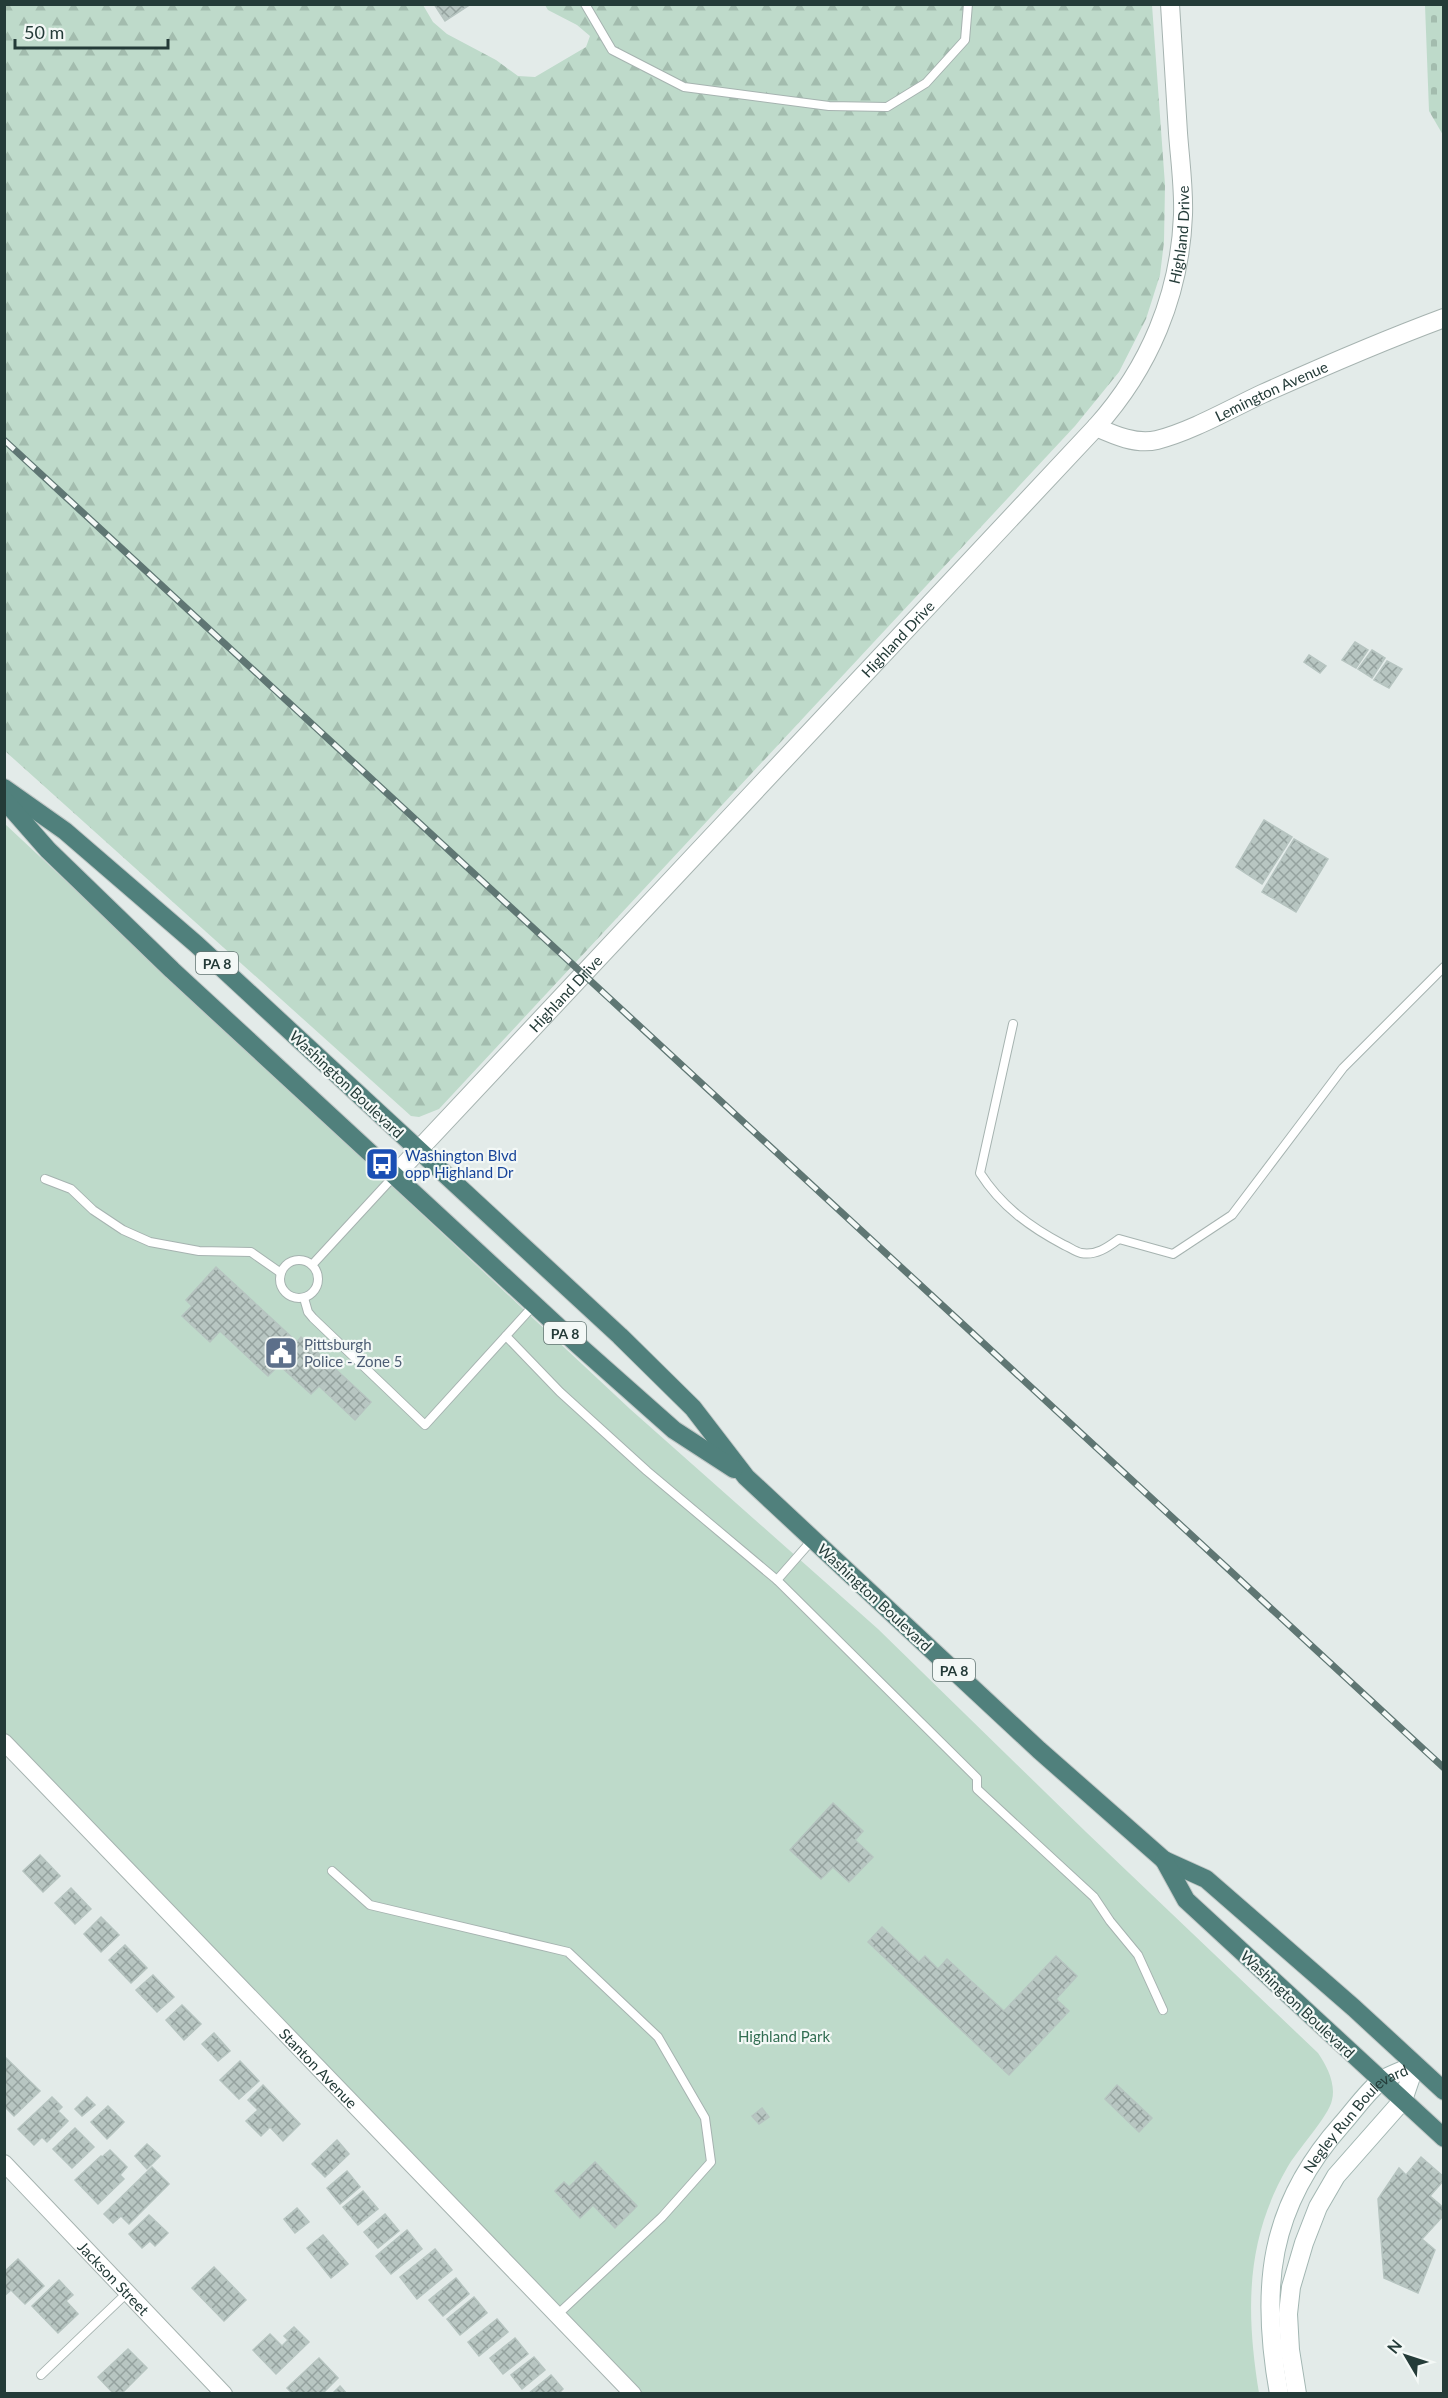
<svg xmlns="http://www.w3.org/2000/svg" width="1448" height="2398" viewBox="0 0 1448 2398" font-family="Lato,sans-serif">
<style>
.green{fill:#bedaca}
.forest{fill:url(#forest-firs)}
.cemetery{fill:url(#cemetery-stones)}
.building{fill:url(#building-cross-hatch);stroke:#b6c4c0;stroke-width:1.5}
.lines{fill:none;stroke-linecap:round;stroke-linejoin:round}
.service-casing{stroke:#a6b3b0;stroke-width:10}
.minor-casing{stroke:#a6b3b0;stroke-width:18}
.tertiary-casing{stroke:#a6b3b0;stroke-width:20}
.secondary-casing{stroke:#a2b6b2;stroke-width:20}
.trunk-casing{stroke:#c2c8c7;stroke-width:20}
.service{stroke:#fff;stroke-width:8}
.minor{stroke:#fff;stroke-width:16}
.tertiary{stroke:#fff;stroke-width:18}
.secondary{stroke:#fff;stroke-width:18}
.trunk{stroke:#50807c;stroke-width:18}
.rail-casing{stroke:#5f7673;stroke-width:7}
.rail{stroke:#f3f8f6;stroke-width:4.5;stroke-dasharray:14;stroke-linecap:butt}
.labels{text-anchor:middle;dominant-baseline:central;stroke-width:4.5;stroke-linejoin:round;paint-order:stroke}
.shield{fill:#f3f8f6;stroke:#627471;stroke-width:1.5}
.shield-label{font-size:14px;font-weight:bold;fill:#243b38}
.street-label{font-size:15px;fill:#243b38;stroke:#f3f8f6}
.transit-label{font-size:15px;fill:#164399;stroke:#f3f8f6;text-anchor:start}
.service-label{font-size:15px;fill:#4e5e75;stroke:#f3f8f6;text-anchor:start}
.park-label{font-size:15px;fill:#326e52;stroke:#f3f8f6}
</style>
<defs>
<pattern id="forest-firs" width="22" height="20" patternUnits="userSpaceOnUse" patternTransform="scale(1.5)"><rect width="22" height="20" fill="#bedaca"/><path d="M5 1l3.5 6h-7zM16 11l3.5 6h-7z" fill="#a3bcae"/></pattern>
<pattern id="cemetery-stones" width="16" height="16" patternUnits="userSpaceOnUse" patternTransform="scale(1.5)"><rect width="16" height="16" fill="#bedaca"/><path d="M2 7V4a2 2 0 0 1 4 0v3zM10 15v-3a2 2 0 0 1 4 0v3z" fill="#a3bcae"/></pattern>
<pattern id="building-cross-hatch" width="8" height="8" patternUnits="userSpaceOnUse" patternTransform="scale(1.5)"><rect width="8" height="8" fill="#b8c6c2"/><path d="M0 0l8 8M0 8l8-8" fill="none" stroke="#95a29f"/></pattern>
</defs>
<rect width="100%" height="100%" fill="#e3ebe9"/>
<path class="green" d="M5,824L630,1409L878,1629L1086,1832L1318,2053C1327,2066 1336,2084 1332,2100C1329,2116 1297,2150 1287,2168C1245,2241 1246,2313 1259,2393H633L5,1742Z"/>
<path class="forest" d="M5,5H423L433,22L447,34L496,60L518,76L535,77L586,47L590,36L577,25L548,10L545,5H1152L1165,185L1164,242L1160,275L1146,319L1119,372L1075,426L439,1109L419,1117L411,1116L5,751Z"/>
<path class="cemetery" d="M1425,5H1443V135L1429,111Z"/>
<g class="building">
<path d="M434,4H471L445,21Z"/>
<path d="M1355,642L1368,650L1356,668L1342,660Z"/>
<path d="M1372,650L1385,658L1372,678L1358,669Z"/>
<path d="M1309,655L1326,666L1320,673L1304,662Z"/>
<path d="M1387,661L1402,669L1389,688L1374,680Z"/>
<path d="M1264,820L1292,837L1262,884L1236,867Z"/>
<path d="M1294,839L1328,859L1296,912L1262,892Z"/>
<path d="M216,1267L297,1342L301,1337L371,1402L355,1420L319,1386L311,1394L279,1365L268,1376L220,1331L210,1342L182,1316L192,1306L186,1300Z"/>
<path d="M833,1803L863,1831L855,1840L873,1857L849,1882L833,1867L821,1879L790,1850Z"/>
<path d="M40,1855L60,1876L43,1892L23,1871Z"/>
<path d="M71,1888L91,1909L75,1924L55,1903Z"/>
<path d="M101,1917L119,1935L101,1952L84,1934Z"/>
<path d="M882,1927L919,1962L925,1956L938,1969L947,1959L1004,2011L1056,1956L1077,1976L1056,1999L1069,2011L1009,2075L868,1942Z"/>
<path d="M125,1945L147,1968L131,1983L109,1960Z"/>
<path d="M153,1975L174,1997L157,2012L136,1990Z"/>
<path d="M182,2005L201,2024L184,2040L166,2020Z"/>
<path d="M214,2033L230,2051L218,2061L202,2044Z"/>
<path d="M4,2056L40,2091L14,2116L4,2106Z"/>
<path d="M240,2061L259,2081L239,2099L220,2080Z"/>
<path d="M263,2085L300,2124L283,2141L270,2127L261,2136L246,2121L258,2110L248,2100Z"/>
<path d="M1117,2085L1152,2118L1139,2132L1105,2099Z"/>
<path d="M52,2097L62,2107L58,2111L68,2121L47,2142L42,2137L34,2145L18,2129Z"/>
<path d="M87,2097L95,2105L82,2116L75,2109Z"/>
<path d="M108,2106L124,2122L107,2139L91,2122Z"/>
<path d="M762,2108L769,2117L759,2124L752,2116Z"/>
<path d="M75,2128L94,2147L72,2168L53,2149Z"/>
<path d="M337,2140L349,2154L325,2177L312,2164Z"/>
<path d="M147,2144L160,2156L147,2169L135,2156Z"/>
<path d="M110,2150L127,2167L120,2175L124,2179L98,2204L75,2180L101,2156L102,2157Z"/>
<path d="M1421,2157L1444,2177V2180L1430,2196L1444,2208V2215L1422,2239L1435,2250L1418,2293L1384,2278L1378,2199L1399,2168L1406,2175Z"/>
<path d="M595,2162L637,2206L615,2228L593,2205L580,2218L555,2191L564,2182L569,2187Z"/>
<path d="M152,2167L169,2184L129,2224L121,2216L113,2223L104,2214Z"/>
<path d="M347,2171L360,2187L340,2204L327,2188Z"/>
<path d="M363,2191L378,2209L358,2225L343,2207Z"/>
<path d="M297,2208L309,2222L295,2233L284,2219Z"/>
<path d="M385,2214L399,2231L378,2248L364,2232Z"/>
<path d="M149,2215L168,2233L155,2246L150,2241L142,2248L129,2234Z"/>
<path d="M407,2230L422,2249L391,2274L376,2256Z"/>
<path d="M323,2235L348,2264L331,2278L307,2248Z"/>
<path d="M435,2249L452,2270L417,2299L400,2277Z"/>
<path d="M18,2259L44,2286L25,2304L11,2290L4,2296V2272Z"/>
<path d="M214,2267L246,2300L224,2321L192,2288Z"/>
<path d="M456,2278L469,2294L443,2316L429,2300Z"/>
<path d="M59,2280L73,2295L66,2301L78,2314L58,2333L32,2306Z"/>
<path d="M474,2297L487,2313L460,2335L447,2319Z"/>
<path d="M497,2319L508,2332L479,2356L468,2342Z"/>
<path d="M294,2327L309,2342L276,2374L253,2350L270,2334L282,2346L288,2340L284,2336Z"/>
<path d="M515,2338L528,2354L503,2374L490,2358Z"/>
<path d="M128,2349L147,2368L121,2394H114L98,2377Z"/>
<path d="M534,2357L545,2370L522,2389L511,2375Z"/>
<path d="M319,2358L338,2378L322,2394H293L287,2388Z"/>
<path d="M551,2375L563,2389L558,2394H528Z"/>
<path d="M340,2386L347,2394H332Z"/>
</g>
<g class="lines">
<defs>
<g id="service">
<path d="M585,4L612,50L684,87L829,106L887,107L926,83L965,40L968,4"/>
<path d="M1013,1024L980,1173C1001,1206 1030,1227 1064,1245C1069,1247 1076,1252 1081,1253C1096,1256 1108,1247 1119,1239L1173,1254L1232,1215L1343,1068L1444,967"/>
<path d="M45,1179L71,1189L93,1210L123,1230L150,1242L199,1251L251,1252L281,1273"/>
<circle cx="299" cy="1279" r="19"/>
<path d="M312,1265L395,1175"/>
<path d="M304,1298L308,1312L313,1318L425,1425L534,1305"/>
<path d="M506,1336L560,1392L647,1471L777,1580L977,1778V1789L1094,1897L1110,1921L1138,1955L1163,2010"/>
<path d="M777,1580L813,1539"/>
<path d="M332,1871L370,1905L568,1952L658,2037L705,2118L711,2162L662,2217L557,2315"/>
<path d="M41,2375L128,2292"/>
</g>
<g id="minor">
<path id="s1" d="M4,1742L633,2394"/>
<path id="s2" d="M4,2163L224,2394"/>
</g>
<g id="tertiary">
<path id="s3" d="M1096,427C1114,435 1136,445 1157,440C1192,431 1230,409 1262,394C1322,367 1382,341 1444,318"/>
<path id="s4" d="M395,1175L1096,427C1149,368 1180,295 1183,215C1184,188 1180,160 1178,133C1175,90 1173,47 1170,4"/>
</g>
<g id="secondary">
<path id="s5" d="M1279,2394C1260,2288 1268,2207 1342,2124C1353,2112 1368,2090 1382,2080C1392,2074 1405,2070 1415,2065"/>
<path d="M1297,2394L1290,2350L1288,2314L1291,2287L1304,2243L1318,2207L1336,2176L1403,2100L1415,2065"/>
</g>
<g id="trunk">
<path d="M4,788L65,831L196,944L620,1336L693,1408L746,1477L1039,1750L1164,1860L1206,1879L1354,2008L1444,2091"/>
<path d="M4,800L48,850L172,970L577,1344L674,1430L734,1469"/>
<path d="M1164,1860L1186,1900L1444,2138"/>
</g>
</defs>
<use href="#service" class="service-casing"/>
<use href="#minor" class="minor-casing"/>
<use href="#tertiary" class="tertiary-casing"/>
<use href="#secondary" class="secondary-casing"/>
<use href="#trunk" class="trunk-casing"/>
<use href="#service" class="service"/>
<use href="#minor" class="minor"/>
<use href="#tertiary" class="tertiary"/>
<use href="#secondary" class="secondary"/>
<use href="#trunk" class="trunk"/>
<defs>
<path id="rail" d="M4,440L1444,1768"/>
</defs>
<use href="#rail" class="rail-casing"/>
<use href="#rail" class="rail"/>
</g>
<defs>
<symbol id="bus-square" viewBox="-11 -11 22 22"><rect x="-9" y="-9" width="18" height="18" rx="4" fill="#1a4fb4" stroke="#f3f8f6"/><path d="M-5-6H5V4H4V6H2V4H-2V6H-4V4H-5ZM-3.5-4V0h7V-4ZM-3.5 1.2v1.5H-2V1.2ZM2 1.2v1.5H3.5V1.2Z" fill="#fff"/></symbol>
<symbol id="civic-square" viewBox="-11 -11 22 22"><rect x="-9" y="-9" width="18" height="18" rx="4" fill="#5c6f8a" stroke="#f3f8f6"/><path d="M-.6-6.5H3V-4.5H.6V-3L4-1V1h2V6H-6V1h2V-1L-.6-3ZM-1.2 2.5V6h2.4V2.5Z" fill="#fff"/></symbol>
</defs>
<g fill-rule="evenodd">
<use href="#bus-square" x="363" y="1145" width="38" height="38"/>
<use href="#civic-square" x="262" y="1334" width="38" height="38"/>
</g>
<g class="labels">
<g class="shield">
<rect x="196" y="952" width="42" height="22" rx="4.5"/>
<rect x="544" y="1322" width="42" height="22" rx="4.5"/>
<rect x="933" y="1659" width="42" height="22" rx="4.5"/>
</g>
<g class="shield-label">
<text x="217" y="963">PA 8</text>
<text x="565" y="1333">PA 8</text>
<text x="954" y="1670">PA 8</text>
</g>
<g class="street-label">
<text stroke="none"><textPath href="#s4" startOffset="1239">Highland Drive</textPath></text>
<text stroke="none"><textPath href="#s3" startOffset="188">Lemington Avenue</textPath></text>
<text stroke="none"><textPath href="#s4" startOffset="735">Highland Drive</textPath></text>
<text stroke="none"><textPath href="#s4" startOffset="249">Highland Drive</textPath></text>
<text transform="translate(347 1084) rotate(43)">Washington Boulevard</text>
<text transform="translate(875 1597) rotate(43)">Washington Boulevard</text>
<text transform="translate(1298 2004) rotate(43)">Washington Boulevard</text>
<text stroke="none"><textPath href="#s1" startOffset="453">Stanton Avenue</textPath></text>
<text stroke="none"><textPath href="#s5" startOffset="303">Negley Run Boulevard</textPath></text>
<text stroke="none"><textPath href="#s2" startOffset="159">Jackson Street</textPath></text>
</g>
<g class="transit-label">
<text x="405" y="1155">Washington Blvd<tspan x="405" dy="17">opp Highland Dr</tspan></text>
</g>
<g class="service-label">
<text x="304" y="1344">Pittsburgh<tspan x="304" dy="17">Police - Zone 5</tspan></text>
</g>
<g class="park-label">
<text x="784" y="2036">Highland Park</text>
</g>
</g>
<rect width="1448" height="2398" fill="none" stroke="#243b38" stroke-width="12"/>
<g transform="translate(1406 2356) rotate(309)" stroke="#f3f8f6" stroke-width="4.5" paint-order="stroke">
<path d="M0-4.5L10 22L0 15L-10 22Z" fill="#243b38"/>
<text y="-9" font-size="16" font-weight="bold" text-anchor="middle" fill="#243b38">N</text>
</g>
<path d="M15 39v9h153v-9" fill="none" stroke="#243b38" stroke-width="3"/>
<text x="24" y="39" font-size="18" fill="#243b38" stroke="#f3f8f6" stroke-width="4.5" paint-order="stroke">50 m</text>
</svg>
